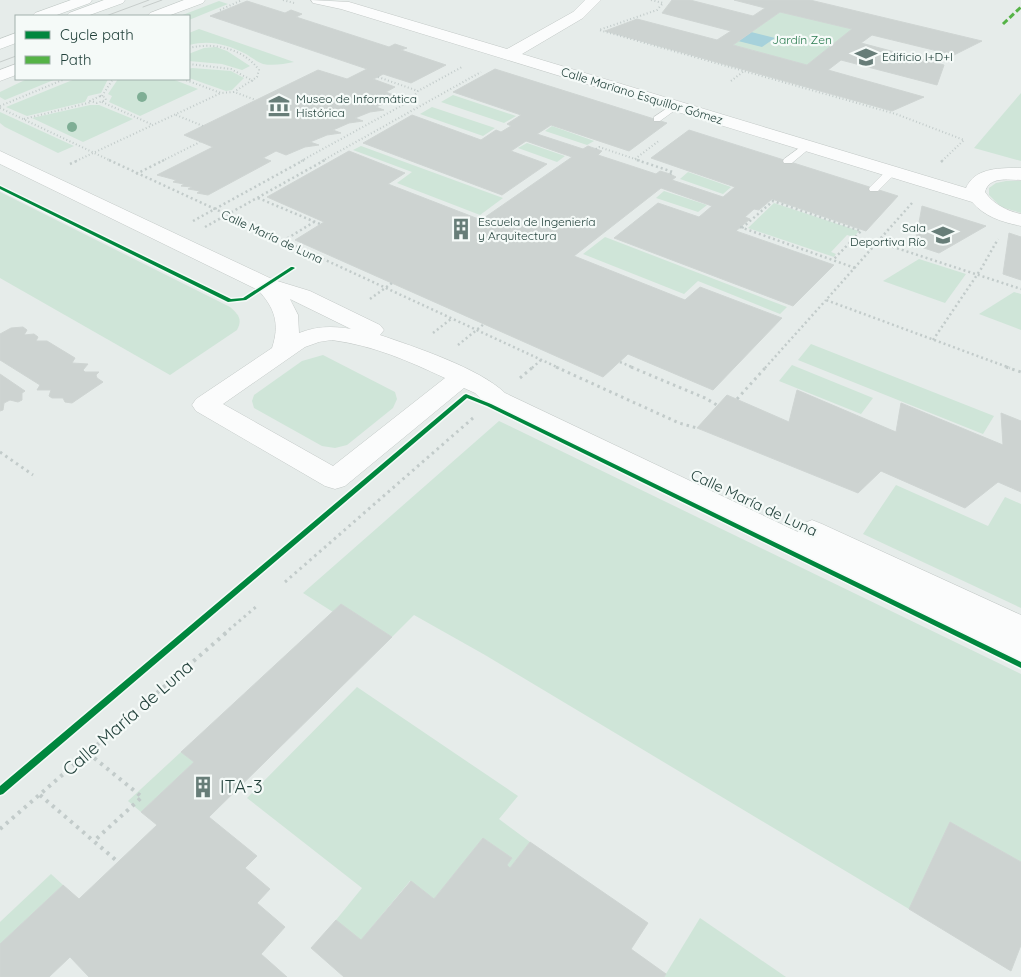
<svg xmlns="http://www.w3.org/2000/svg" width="1021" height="977" font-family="Quicksand,sans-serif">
	<rect width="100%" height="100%" fill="#e6ecea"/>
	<g fill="#cfe5d8">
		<polygon points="219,1 228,4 189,20 189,16 180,16"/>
		<polygon points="780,12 852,29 807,65 733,45"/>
		<path d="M199,29L294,62C284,64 273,66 263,64C257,62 251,57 246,54C226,44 210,40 189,45V33Z"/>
		<polygon points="216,47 227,51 250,66 242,70 222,64 189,61 189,54 191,53 204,48"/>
		<polygon points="192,68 231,71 244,78 232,90 226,91 189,78 189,69"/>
		<polygon points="27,79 56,79 5,100 0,97 0,92"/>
		<polygon points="75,79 108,79 101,93 88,96 85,102 27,116 6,107"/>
		<polygon points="118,79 172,79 198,89 140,116 109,102 112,96 108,94"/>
		<polygon points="1021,93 1021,161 974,148"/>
		<polygon points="453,95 516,116 504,123 441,102"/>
		<polygon points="90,105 99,105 133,119 83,142 32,118"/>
		<polygon points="432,107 495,128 483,136 420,114"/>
		<polygon points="0,112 74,146 58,153 5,127 0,123"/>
		<polygon points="552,126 594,141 587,145 545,131"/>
		<polygon points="527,143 565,156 557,162 518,148"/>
		<polygon points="361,146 503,198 480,215 397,183 412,172 353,150"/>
		<polygon points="688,172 731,187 723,194 680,179"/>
		<polygon points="1006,181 1021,181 1021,213 1001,207 989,195 989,188 996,183"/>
		<polygon points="664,191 707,205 698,212 656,198"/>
		<path d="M0,192L230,307C238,314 243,319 237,330L170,375L0,278Z"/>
		<polygon points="774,203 859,231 854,237 847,235 831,252 836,254 834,257 748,228"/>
		<polygon points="605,237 787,307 780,314 698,281 684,294 583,254"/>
		<polygon points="919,259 966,274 945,303 883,281"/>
		<polygon points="1014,292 1021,294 1021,330 979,314"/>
		<polygon points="811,344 994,416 983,434 798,360"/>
		<polygon points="323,355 395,392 397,399 393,408 347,445 335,448 322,446 254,408 252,401 254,395 302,361"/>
		<polygon points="792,365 873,398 861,414 779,381"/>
		<polygon points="499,421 1021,674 1021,862 950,822 909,909 485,655 414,615 392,637 341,604 333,612 303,593"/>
		<polygon points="896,485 988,526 1005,497 1021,504 1021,608 863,534"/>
		<polygon points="357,687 518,796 499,819 530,842 510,868 507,865 512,858 483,838 434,899 410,881 361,940 336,920 362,888 247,798"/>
		<polygon points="181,752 194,762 141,812 128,801"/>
		<polygon points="51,874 63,885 0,944 0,922"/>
		<polygon points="700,918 786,977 664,977"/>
	</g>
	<polygon fill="#a6d1db" points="751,32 775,38 762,47 738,41"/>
	<g fill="#cdd3d1" stroke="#cfd5d3" fill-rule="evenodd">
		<path d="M672,0H690L753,16L765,8L734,0H810L982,41L954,55L872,35L861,43L944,65L937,85L841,60L828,70L924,97L892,111L605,31L637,19L717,40L731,31L662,13ZM780,12L852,29L807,65L733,45Z"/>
		<polygon points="247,1 285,13 291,10 302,14 296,17 389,47 395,44 407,48 401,50 446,65 411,83 383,74 378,77 373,79 395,87 386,92 403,99 390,101 376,107 384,110 370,112 355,118 363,121 349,123 333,130 341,133 327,135 310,142 319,145 305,147 286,155 276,151 263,158 271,161 208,195 197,193 200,191 188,189 192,187 181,186 184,184 173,182 176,180 157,175 213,147 184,135 318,70 347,79 367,69 210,16"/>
		<polygon points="495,69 667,123 629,151 551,125 537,134 583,149 588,146 602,151 598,155 656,174 660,171 670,174 676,177 672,180 723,197 735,187 651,158 689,130 898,196 866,231 772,199 759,210 754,209 745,217 750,219 736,231 834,265 793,306 614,238 658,203 699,217 712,206 661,188 574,256 685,300 700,287 782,318 713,390 628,354 603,377 295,240 324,222 267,197 349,151 405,173 388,184 481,220 572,157 526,141 511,151 547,164 502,195 363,143 412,115 481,140 496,130 501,132 511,126 507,124 521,115 453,92"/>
		<polygon points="922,206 986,226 939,253 915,245"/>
		<polygon points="1009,233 1021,237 1021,280 1003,274"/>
		<polygon points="23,327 27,330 24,335 34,334 38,337 36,341 47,341 75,358 72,363 88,364 83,370 85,372 99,372 96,375 97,378 103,382 72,403 65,402 63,398 52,398 49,396 51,390 37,390 40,385 0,360 0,334 11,328"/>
		<polygon points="0,374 25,391 22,393 22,400 18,402 10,400 4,403 3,410 0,411"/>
		<polygon points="797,390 896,432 901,403 1003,445 1001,413 1021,421 1021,492 998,482 965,508 881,471 858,493 697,428 727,395 789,422"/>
		<polygon points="341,604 392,637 209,817 257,856 245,868 270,889 257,903 285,927 261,954 287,977 89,977 70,957 49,977 0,977 0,944 63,885 79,899 157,825 141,812 194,762 181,752"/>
		<polygon points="950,822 1021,862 1021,945 1011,971 909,909"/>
		<polygon points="483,838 512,858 507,865 510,868 530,842 648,923 631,949 666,974 664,977 344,977 311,948 336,920 361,940 411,881 434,899"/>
	</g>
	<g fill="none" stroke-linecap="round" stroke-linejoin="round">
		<g stroke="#c3c9c7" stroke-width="1">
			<g id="service">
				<polygon points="675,103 680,106 678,108 660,121 654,121 654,117"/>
				<polygon points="806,143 810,144 810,148 792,163 784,163 783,161 784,159"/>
				<polygon points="891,169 895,170 896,172 895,174 878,191 870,191 869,189 870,187 887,170"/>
			</g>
		</g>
		<g stroke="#c3c9c7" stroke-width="1">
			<g id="minor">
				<polygon points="184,0 205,0 203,3 168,16 147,16 150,13"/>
				<path d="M311,0L349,2L507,49L573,12L585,0H601L583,18L522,54L966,188C975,167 1001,168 1021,168V180C1008,180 989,176 985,192C993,204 1007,211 1021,214V226C1002,222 985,217 972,202L341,9L313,3Z"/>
				<polygon points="16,64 16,75 0,81 0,70"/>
				<path d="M0,151L274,280L310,291L380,325L384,330L380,335C415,347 479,368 505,393L798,532L802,524L812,520L822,524L1021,615V665L1010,661L487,405L475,393L464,388L345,486L335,489L325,486L196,411L192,405L196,399L272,348C280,324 275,308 258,290L0,164ZM290,299L294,301L351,329C333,326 317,326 299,333L298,315ZM332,340C375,346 406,360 445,378L333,466L223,404L305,347L319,342Z"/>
			</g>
		</g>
		<g stroke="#c2cac7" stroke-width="1">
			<g id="secondary">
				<polygon points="71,0 92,0 90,3 54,16 32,16 35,13"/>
				<polygon points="104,0 125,0 123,3 87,16 66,16 69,13"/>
				<polygon points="16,33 16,43 0,49 0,39"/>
			</g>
		</g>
		<g stroke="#c2cbca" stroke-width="2" stroke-dasharray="1 2.5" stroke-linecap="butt">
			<polyline points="283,0 294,3"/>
			<polyline points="651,0 663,3 657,10 599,30 896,114 964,140 942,161"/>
			<polyline points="220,10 242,0"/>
			<path d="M189,48C213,42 243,48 259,70L257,77L234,92"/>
			<polyline points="189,64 231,69 253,81"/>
			<polyline points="378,77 418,91"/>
			<polyline points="183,79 221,93 234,92 256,100"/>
			<polyline points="731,81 744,71"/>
			<polygon points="100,96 105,97 106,100 97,103 90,101"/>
			<polyline points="102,96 113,79"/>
			<polyline points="102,102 153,125"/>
			<polyline points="0,106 65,79"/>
			<polyline points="0,108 111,161"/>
			<polyline points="176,115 203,126"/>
			<polyline points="24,119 92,102"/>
			<polyline points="596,149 599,147 641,161"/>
			<polyline points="635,159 660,140"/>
			<polyline points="76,161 221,93"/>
			<polyline points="162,161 200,142"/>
			<polyline points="301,161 410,101 418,91 462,67"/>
			<polyline points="322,161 481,72"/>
		</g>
		<g stroke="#c2cbca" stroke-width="2.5" stroke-dasharray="2 3" stroke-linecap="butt">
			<polyline points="109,160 559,368"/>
			<polyline points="637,160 673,172 670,174"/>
			<polyline points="941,162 943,160"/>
			<polyline points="70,164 79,160"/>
			<polyline points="136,174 164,160"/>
			<polyline points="258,198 320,224"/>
			<polyline points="912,203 826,300 1010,368"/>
			<polyline points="193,221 304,160"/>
			<polyline points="205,227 325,160"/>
			<polyline points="740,227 855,268"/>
			<polyline points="742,228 773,201 861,231 833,260"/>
			<polyline points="283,241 314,222"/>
			<polyline points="878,242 1021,289"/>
			<polyline points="370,299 392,283"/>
			<polyline points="433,333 451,319"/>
			<polyline points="933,340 981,269 998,239"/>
			<polyline points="458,345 484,324"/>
			<polyline points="620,362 634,368"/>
			<polyline points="532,368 541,360"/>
			<polyline points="765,368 826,300"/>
		</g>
		<g stroke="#c2cbca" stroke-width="3" stroke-dasharray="2.5 4" stroke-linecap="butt">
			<polyline points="556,367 679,423 697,428"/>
			<polyline points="631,367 705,398 717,405"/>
			<polyline points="1006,367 1021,372"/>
			<polyline points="520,378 533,367"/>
			<polyline points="737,399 766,367"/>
			<polyline points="0,452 33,475"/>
			<polyline points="285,582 473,418"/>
			<polyline points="224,634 257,606"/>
		</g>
		<g stroke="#c2cbca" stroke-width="4" stroke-dasharray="3 5" stroke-linecap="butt">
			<polyline points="88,753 142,797 94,841"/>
			<polyline points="40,795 118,862"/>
			<polyline points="0,829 226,633"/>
		</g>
		<use href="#service" fill="#fbfcfc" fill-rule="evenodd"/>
		<use href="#minor" fill="#fbfcfc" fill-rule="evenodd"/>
		<use href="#secondary" fill="#fbfcfc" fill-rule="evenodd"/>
		<g stroke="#c7cdcb" stroke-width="1">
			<polyline points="143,7 162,0"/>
			<polyline points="106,16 149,0"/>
			<polyline points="0,62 16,56"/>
		</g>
		<polyline stroke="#55b346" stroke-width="3" stroke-dasharray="6 3" stroke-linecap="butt" points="1003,24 1021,7"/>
		<g stroke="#f5faf8" stroke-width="3">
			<g id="cycleway">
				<polygon points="0,186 231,299 243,298 291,267 293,267 295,268 246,300 228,302 0,189"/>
				<polygon points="466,394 491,404 1021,662 1021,668 487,406 467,398 3,794 0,795 0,786 464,395"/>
			</g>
		</g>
		<use href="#cycleway" fill="#00873e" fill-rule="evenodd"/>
	</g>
	<g fill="#7fae95">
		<circle cx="142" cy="97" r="5"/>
		<circle cx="72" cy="127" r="5"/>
	</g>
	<defs>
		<g id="university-bare" transform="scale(1.725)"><path d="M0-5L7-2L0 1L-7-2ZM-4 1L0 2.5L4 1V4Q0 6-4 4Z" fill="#677d78" stroke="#f5faf8" stroke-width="2.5" paint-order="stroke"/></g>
		<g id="museum-bare" transform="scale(1.725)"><path d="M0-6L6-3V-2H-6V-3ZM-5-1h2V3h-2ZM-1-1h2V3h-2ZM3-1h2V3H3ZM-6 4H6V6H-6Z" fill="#677d78" stroke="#f5faf8" stroke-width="2.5" paint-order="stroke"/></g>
		<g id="building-bare" transform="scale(1.725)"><path d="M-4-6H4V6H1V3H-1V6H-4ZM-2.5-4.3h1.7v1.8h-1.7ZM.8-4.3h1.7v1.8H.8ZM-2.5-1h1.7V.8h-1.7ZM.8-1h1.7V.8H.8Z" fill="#677d78" stroke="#f5faf8" stroke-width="2.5" paint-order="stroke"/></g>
	</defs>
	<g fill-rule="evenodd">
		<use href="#university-bare" x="866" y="57"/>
		<use href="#museum-bare" x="279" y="106"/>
		<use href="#building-bare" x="461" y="229"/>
		<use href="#university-bare" x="943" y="235"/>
		<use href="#building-bare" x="203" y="787"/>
	</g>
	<g text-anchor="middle" stroke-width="4.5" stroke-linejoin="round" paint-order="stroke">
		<g font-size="12" fill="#2a7b4f" stroke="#f5faf8">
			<text x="802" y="44">Jardín Zen</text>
		</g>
		<g font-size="12" fill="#22413b" stroke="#f5faf8" text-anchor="start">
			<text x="882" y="61">Edificio I+D+I</text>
			<text x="296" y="103">Museo de Informática<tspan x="296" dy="14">Histórica</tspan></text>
			<text x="478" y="226">Escuela de Ingeniería<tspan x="478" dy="14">y Arquitectura</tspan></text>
			<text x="926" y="232" text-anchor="end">Sala<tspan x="926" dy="14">Deportiva Río</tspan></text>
		</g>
		<g font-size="12" fill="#22413b" stroke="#f5faf8">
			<text transform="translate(642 96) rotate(17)" y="4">Calle Mariano Esquillor Gómez</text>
			<text transform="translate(272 237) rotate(25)" y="4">Calle María de Luna</text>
		</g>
		<g font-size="15" fill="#22413b" stroke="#f5faf8">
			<text transform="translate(754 503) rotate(25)" y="5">Calle María de Luna</text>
		</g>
		<g font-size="18" fill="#22413b" stroke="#f5faf8">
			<text transform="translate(128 718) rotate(-41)" y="6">Calle María de Luna</text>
		</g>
		<g font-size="18" fill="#22413b" stroke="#f5faf8" text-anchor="start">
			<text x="220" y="793">ITA-3</text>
		</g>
	</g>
	<rect x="15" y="15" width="175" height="65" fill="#f5faf8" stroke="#a1b0ac"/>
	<rect x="25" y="31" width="25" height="8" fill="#00873e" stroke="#a1b0ac"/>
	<text x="60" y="40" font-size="15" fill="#22413b">Cycle path</text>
	<rect x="25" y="56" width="25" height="8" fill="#55b346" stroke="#a1b0ac"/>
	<text x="60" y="65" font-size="15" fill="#22413b">Path</text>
</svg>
